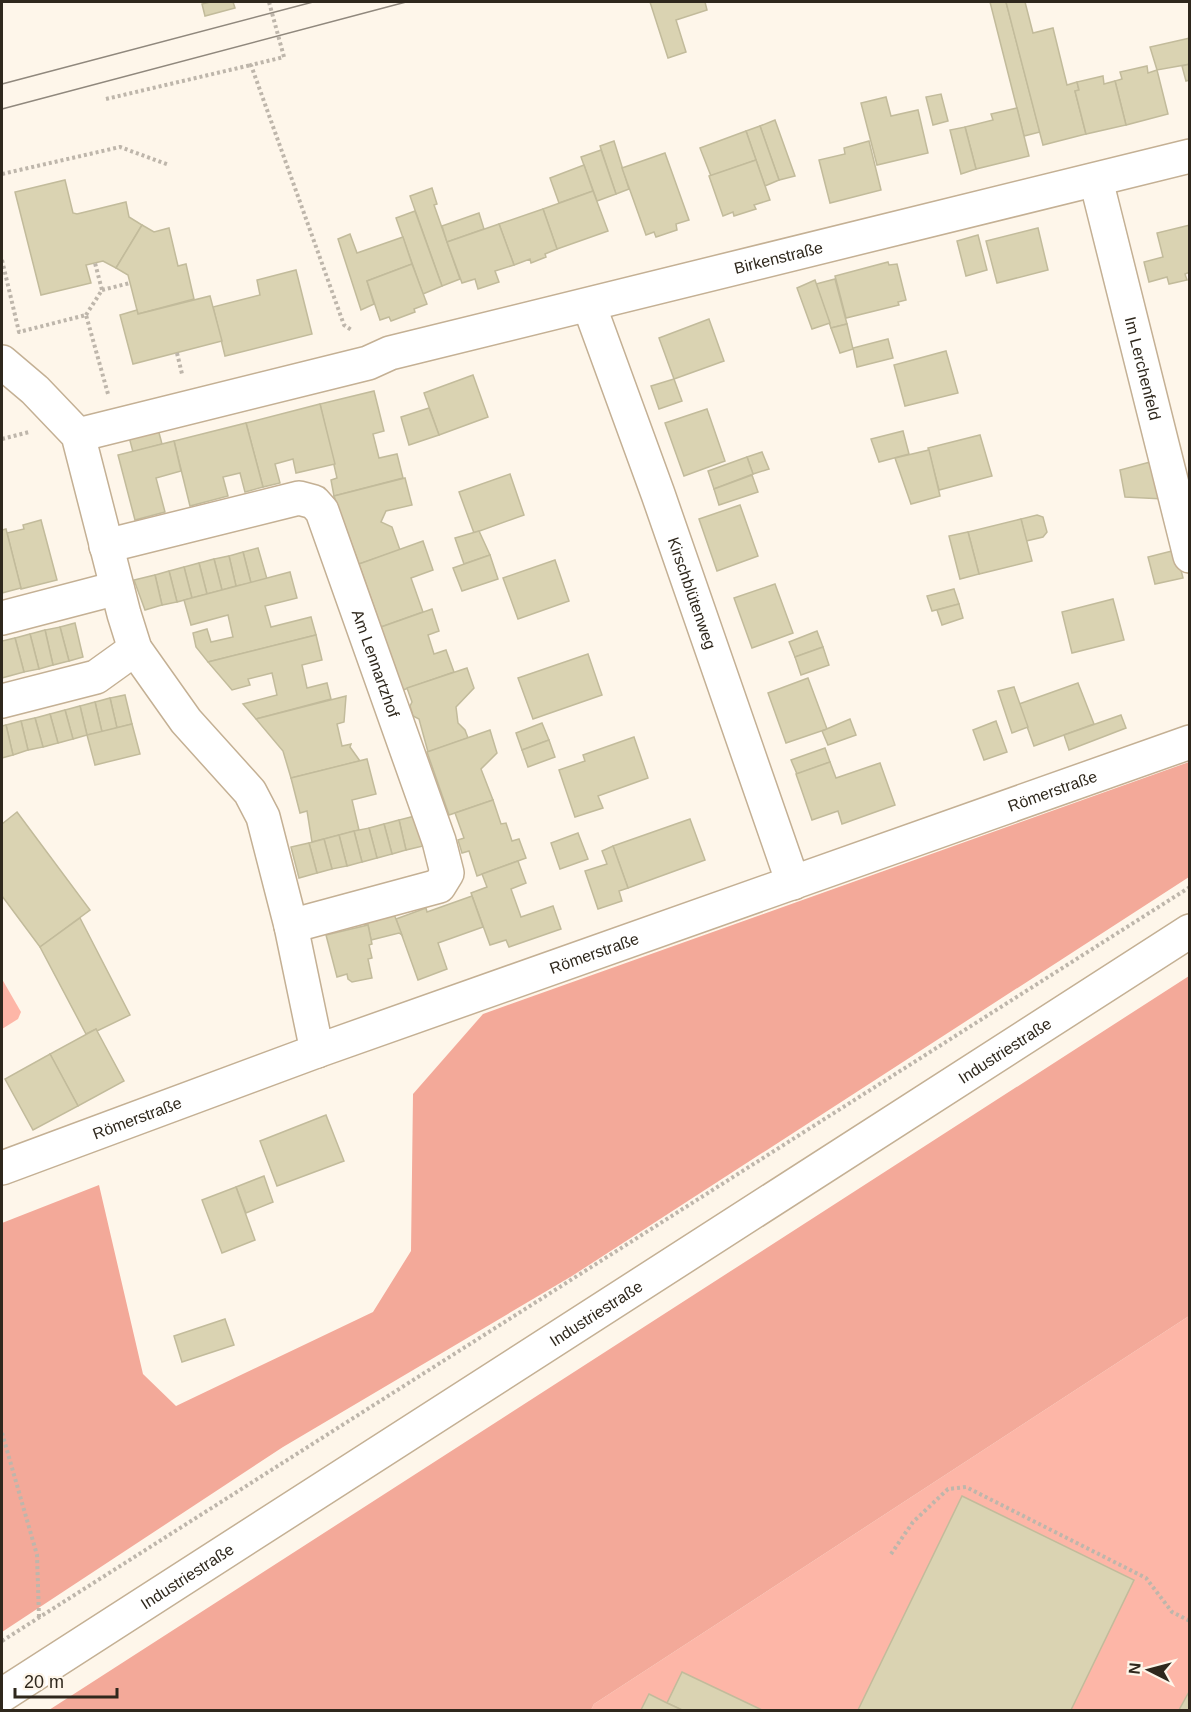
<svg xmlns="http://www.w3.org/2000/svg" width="1191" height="1712" font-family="Helvetica,sans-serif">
	<rect width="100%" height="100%" fill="#fef6ea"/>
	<g fill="#fdb6a7">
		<polygon points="2,979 21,1012 18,1019 2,1029"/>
		<polygon points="1189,1316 1189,1710 591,1710 594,1704"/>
	</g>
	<g fill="#f3a999">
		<polygon points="1189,762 1189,877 572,1276 283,1447 2,1632 2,1223 99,1185 143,1374 176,1406 373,1312 411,1251 413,1094 483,1014"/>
		<polygon points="1189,976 1189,1316 594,1704 591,1710 49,1710"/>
	</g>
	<g fill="#dad3b2" stroke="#c2bb9b" stroke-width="1.5">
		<polygon points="210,2 233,2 235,8 205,16 202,4"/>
		<polygon points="650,2 705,2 707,10 676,20 686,52 668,58"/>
		<polygon points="990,2 1006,2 1040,132 1024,136"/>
		<polygon points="1006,2 1025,2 1033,33 1053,28 1067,85 1077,82 1079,90 1075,91 1086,134 1043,145"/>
		<polygon points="1190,38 1190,64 1157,70 1150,47"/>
		<polygon points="1190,64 1190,80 1186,81 1182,66"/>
		<polygon points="1147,66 1148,73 1157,70 1168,114 1126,125 1115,81 1122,79 1120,72"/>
		<polygon points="1103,76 1104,84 1115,81 1126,125 1086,134 1075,91 1079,90 1077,82"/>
		<polygon points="941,94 948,121 933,125 926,97"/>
		<polygon points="886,97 891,116 918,110 928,153 877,165 861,103"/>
		<polygon points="1017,108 1029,156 976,169 965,127 993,120 991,114"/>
		<polygon points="775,120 795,176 779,180 760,126"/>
		<polygon points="760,126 779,180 765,186 746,131"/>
		<polygon points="965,127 976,169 961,174 950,130"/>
		<polygon points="746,131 756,160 711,176 700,148"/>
		<polygon points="614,141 629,189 616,194 600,146"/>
		<polygon points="869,141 881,190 830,203 819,160 845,154 844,148"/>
		<polygon points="601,150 616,194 597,201 581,157"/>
		<polygon points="665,153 689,220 676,224 677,230 656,237 654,232 646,235 622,168"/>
		<polygon points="756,160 770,200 754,205 756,209 734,216 733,212 723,216 709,176"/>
		<polygon points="584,165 593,191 559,203 550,178"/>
		<polygon points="65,180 73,213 77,214 126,202 129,217 142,225 116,268 103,261 86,265 91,283 41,295 15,192"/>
		<polygon points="432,188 437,204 434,205 460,279 442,286 410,196"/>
		<polygon points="593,191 608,231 557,249 543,209"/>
		<polygon points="543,209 557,249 545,254 546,257 531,263 530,259 514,265 499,224"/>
		<polygon points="415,211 442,286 423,294 396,218"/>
		<polygon points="479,213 484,229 447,242 442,226"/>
		<polygon points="499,224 514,265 495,271 499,282 478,289 475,279 462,283 447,242"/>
		<polygon points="142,225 154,232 169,228 178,266 186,264 194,299 138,314 128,275 116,268"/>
		<polygon points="1190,225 1190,272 1185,274 1187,280 1169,284 1167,277 1149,282 1144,262 1163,257 1157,233"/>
		<polygon points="1038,228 1048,270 997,283 986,241"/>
		<polygon points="350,234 357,253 403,237 412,264 367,281 374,304 361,310 338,239"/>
		<polygon points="978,235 987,270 966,276 957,241"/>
		<polygon points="888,262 889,265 897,264 906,300 898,302 899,305 846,318 835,276"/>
		<polygon points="412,264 427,304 414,309 415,312 391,321 389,317 380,320 367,281"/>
		<polygon points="296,270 312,334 225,356 213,307 260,295 257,280"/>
		<polygon points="835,279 847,324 831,328 816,284"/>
		<polygon points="815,280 830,323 812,329 797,288"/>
		<polygon points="210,296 222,341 133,364 120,315 137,310 138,314"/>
		<polygon points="709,319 724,361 674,379 659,338"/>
		<polygon points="847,324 853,349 840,353 831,328"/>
		<polygon points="888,339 893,358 857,367 853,348"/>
		<polygon points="946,351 958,393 905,406 894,365"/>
		<polygon points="473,375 488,417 439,435 424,393"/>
		<polygon points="674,379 682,401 659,409 651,386"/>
		<polygon points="374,391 384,431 373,434 379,458 397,454 403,478 334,496 331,480 337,478 320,404"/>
		<polygon points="320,404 335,464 296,473 293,459 275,464 280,483 263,487 246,423"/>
		<polygon points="429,408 439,435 409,445 401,417"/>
		<polygon points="707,409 725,461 684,476 665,423"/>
		<polygon points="246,423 263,487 245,492 240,473 223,477 228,496 190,506 174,441"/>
		<polygon points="158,429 162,444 133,452 129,437"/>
		<polygon points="903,431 909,454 879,462 871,439"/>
		<polygon points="980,435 992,476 939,490 928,448"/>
		<polygon points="174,441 181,471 156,478 165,512 135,520 118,455"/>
		<polygon points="929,450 940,496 911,504 895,458"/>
		<polygon points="762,452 769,469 753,474 747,457"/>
		<polygon points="747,457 753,474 714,489 708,471"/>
		<polygon points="1154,461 1163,499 1125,497 1120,470"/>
		<polygon points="510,474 524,515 474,533 459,492"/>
		<polygon points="752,475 758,492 719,505 714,489"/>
		<polygon points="405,478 412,505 386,511 381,522 392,527 400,550 359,564 334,496"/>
		<polygon points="740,505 758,556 717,571 699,519"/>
		<polygon points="1037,515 1043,517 1047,532 1043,537 1026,541 1021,519"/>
		<polygon points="1021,519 1032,561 979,574 968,532"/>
		<polygon points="41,520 57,580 21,589 7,533 24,529 23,525"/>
		<polygon points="6,529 21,588 2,593 2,530"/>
		<polygon points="479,531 490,555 464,564 455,538"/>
		<polygon points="968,532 979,574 960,579 949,536"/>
		<polygon points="423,541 433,570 411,578 423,612 381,627 359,564"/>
		<polygon points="258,548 267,579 251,583 243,552"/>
		<polygon points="1176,550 1183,578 1155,584 1148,557"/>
		<polygon points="243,552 251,583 236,586 229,556"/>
		<polygon points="490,555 498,579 462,591 453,568"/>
		<polygon points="229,556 236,586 222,590 214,559"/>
		<polygon points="214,559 222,590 207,594 199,563"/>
		<polygon points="555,560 569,601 518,619 503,578"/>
		<polygon points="199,563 207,594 192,598 184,567"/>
		<polygon points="184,567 192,598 177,602 169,571"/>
		<polygon points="169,571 177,602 162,605 155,575"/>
		<polygon points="290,572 297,598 265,606 271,627 311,617 316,635 208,662 196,647 193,633 207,629 211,642 233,637 228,615 191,625 184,600"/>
		<polygon points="155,575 162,605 145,610 134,580"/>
		<polygon points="775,584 793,633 752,648 734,598"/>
		<polygon points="954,589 959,604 932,611 927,596"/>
		<polygon points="1113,599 1124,640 1072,653 1062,612"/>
		<polygon points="959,604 963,618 942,625 937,610"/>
		<polygon points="432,609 439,631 428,635 434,654 446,650 454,672 403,690 381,627"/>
		<polygon points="75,623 83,657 69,661 60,627"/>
		<polygon points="60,627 69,661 53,665 45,630"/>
		<polygon points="45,630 53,665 39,669 30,634"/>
		<polygon points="817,631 823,647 795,657 789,642"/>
		<polygon points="30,634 39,669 24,672 15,638"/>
		<polygon points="316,635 322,660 302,665 307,688 327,683 331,699 256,719 243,704 277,695 272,673 248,679 250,685 232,690 208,662"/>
		<polygon points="15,638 24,672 2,678 2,641"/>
		<polygon points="823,647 829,665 801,675 795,657"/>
		<polygon points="588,654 602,695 533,719 518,678"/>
		<polygon points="467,668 474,688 456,707 458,723 465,730 468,738 428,752 419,719 413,716 410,706 412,702 407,688"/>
		<polygon points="808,678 827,729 786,743 768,693"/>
		<polygon points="1078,683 1094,724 1034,746 1019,704"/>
		<polygon points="1014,687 1028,727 1012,733 998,691"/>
		<polygon points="125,695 132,724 117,728 110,698"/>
		<polygon points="346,696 344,722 337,724 342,746 351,744 350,747 360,761 291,778 283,751 256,719"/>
		<polygon points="110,698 117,728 102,732 95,702"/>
		<polygon points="95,702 102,732 87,735 80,706"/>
		<polygon points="80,706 87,735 73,739 65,710"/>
		<polygon points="65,710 73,739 58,743 50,714"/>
		<polygon points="50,714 58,743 43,747 35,718"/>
		<polygon points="1121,715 1126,728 1069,750 1064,735"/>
		<polygon points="35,718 43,747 28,750 21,721"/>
		<polygon points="850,719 856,735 828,745 822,731"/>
		<polygon points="21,721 28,750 13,755 6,725"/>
		<polygon points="996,721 1007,752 984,760 973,730"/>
		<polygon points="542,723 549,740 522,750 516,733"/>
		<polygon points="132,724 140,754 95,765 87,735"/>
		<polygon points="6,725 13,755 2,758 2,726"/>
		<polygon points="490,730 497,753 481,769 493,800 449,815 427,752"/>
		<polygon points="634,737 648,778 598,796 603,808 575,817 559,770 585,761 583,755"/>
		<polygon points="549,740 555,757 528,767 522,750"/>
		<polygon points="825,748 830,762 797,774 791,760"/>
		<polygon points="367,759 376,794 352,800 359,830 312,842 307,811 300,813 291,778"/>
		<polygon points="830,762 836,778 880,763 895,805 842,824 838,811 812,820 796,774"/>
		<polygon points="493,800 501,824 506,823 512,841 519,839 526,858 477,876 469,851 462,853 458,840 464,838 455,813"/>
		<polygon points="17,812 90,910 40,947 2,896 2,824"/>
		<polygon points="415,816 423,846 406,850 399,820"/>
		<polygon points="690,819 705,860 628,888 613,846"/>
		<polygon points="399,820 406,850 392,854 384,824"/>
		<polygon points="384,824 392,854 377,858 369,828"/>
		<polygon points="369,828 377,858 362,862 354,831"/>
		<polygon points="354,831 362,862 347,866 339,835"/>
		<polygon points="578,833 588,859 560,869 551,843"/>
		<polygon points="339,835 347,866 332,869 324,839"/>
		<polygon points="324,839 332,869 317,873 309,843"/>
		<polygon points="309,843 317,873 299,878 291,847"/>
		<polygon points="613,846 628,888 619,891 622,901 598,909 585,871 607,864 602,851"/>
		<polygon points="518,861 526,883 511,889 521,917 553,906 561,929 509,947 506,940 490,945 471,893 487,887 482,874"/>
		<polygon points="472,896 483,927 438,943 447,969 418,980 396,919 426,908 427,912"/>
		<polygon points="394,914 402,935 399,933 371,940 368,925 365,925 365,921"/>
		<polygon points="80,918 130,1015 97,1031 96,1029 86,1034 40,947"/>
		<polygon points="368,925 372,944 369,945 372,958 368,959 372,978 352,982 348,979 347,974 337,977 326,935"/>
		<polygon points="96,1029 124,1081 78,1106 50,1054"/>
		<polygon points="50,1054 78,1106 33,1130 5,1079"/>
		<polygon points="326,1115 344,1161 277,1186 260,1141"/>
		<polygon points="264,1176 273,1202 246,1213 236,1187"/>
		<polygon points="236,1187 255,1240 222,1253 202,1200"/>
		<polygon points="225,1319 234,1345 182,1362 174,1336"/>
		<polygon points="962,1496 1134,1580 1071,1710 858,1710"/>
		<polygon points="682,1672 762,1710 682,1710 667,1703"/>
		<polygon points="1190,1690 1190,1710 1179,1710"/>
		<polygon points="649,1694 667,1703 682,1710 641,1710"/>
	</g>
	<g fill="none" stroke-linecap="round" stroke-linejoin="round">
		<g stroke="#c4b094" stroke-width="36">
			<g id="minor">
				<path id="s1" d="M1096,180L1190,556"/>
				<path id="s2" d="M589,305L658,494L793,883"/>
				<polyline points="2,362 35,390 78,435 124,614 135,649 186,721 250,792 263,817 291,926 317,1051"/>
				<path id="s3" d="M78,435L368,363L390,353L1190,156"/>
				<path id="s4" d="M106,546L299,498L314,502L322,511L439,841L447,873L439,886L291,926"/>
				<polyline points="2,618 117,588"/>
				<polyline points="2,701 96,677 135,649"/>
				<path id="s5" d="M2,1168L317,1051L1190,742"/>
			</g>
		</g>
		<g stroke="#c4b094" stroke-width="36">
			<g id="major">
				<path id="s6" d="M2,1695L1190,931"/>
			</g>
		</g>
		<g stroke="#beb6ab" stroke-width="4" stroke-dasharray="3 3" stroke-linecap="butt">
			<polyline points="269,2 284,57 251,65 344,325 353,331"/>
			<polyline points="106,99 251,65"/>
			<polyline points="2,174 120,147 169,165"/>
			<polyline points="2,260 19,332 86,315 108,394"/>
			<polyline points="102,290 130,283"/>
			<polyline points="86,315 102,290 95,263"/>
			<polyline points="177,353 182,374"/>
			<polyline points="2,439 29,432"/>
			<polyline points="2,1433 37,1555 39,1617"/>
			<polyline points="891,1554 913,1522 948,1489 966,1487 1146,1578 1172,1612 1190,1621"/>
			<polyline points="2,1641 1190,887"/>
		</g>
		<use href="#minor" stroke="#fff" stroke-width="33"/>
		<use href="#major" stroke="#fff" stroke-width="33"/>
		<g stroke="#90887d" stroke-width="1.5">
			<polyline points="2,84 313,2"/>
			<polyline points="2,109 406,2"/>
		</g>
	</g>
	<g text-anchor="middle" stroke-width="6" stroke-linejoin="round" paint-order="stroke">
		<g font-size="16" fill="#2f281d" stroke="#fef6ea">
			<text dy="6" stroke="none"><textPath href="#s3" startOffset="723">Birkenstraße</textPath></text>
			<text dy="6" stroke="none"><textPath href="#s1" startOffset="194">Im Lerchenfeld</textPath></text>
			<text dy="6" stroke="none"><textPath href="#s2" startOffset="306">Kirschblütenweg</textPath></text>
			<text dy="6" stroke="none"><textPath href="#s4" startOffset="388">Am Lennartzhof</textPath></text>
			<text dy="6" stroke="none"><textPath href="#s5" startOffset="1116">Römerstraße</textPath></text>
			<text dy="6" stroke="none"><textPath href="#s5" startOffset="630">Römerstraße</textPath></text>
			<text dy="6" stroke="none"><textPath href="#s6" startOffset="1192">Industriestraße</textPath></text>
			<text dy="6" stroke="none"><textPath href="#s5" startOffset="144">Römerstraße</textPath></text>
			<text dy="6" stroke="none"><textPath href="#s6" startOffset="706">Industriestraße</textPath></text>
			<text dy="6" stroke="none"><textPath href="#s6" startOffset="220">Industriestraße</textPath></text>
		</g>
	</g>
	<rect width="1191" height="1712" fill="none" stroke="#2f281d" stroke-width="6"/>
	<g transform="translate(1149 1670) rotate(276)" stroke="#fef6ea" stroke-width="4.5" paint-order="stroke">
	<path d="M0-4.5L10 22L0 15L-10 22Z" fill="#2f281d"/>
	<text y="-9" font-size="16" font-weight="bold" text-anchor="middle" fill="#2f281d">N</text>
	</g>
	<path d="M15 1688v9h102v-9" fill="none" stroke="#2f281d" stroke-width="3"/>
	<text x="24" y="1688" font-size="18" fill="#2f281d" stroke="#fef6ea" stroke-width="4.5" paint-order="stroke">20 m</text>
</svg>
